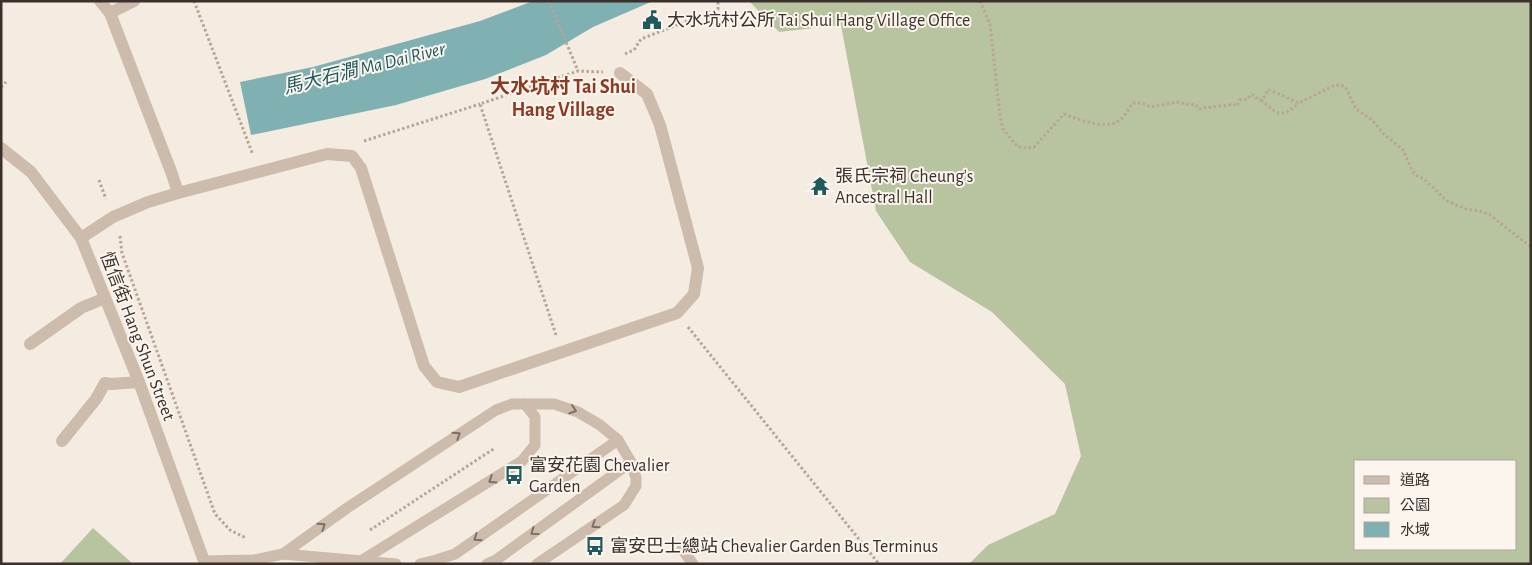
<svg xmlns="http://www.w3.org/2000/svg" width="1532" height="565" font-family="'Alegreya Sans','Noto Sans TC',sans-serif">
	<rect width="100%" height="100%" fill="#f4ebe1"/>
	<g fill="#b8c4a0" fill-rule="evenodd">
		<path d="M749,1H1531V564H969L988,545L1055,514L1081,456L1065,384L992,312L910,262L876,211L841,25L779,32ZM1356,461H1516V549H1356Z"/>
		<polygon points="93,528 133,564 60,564"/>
	</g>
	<polygon fill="#7fb0b2" points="533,1 653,1 593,27 546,55 485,79 396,105 251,135 240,82 313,67 480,21"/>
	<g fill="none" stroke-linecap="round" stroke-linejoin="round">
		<g stroke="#b9a596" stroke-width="3" stroke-dasharray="2.5 2.5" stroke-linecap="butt">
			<polyline points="194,1 253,155"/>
			<polyline points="549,1 578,71"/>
			<path d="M980,1L990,24L1000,116L1003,129L1018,147L1027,148L1034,147L1064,114C1078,119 1108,132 1121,119C1126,115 1129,108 1133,103H1142L1151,107L1177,102L1190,105L1195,104L1199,109C1211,106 1222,107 1233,104L1237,106L1240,100L1248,99L1250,95H1254L1258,100H1261L1266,95L1267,90C1275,91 1291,100 1299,103L1335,85H1341L1346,88L1356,109L1372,120L1385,135L1403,150L1412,170L1417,176L1424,179L1447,201L1466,209L1480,211L1490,215L1531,247"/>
			<polyline points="625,54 634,50 641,39 718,9 718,1"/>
			<polyline points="1,87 6,82"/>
			<path d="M1261,100C1278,115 1281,119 1299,103"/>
			<polyline points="364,141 480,104"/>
			<polyline points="99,180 106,199"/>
			<polyline points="120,236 122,253 215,514 230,530 246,538"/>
			<polyline points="688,327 879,564"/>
			<polyline points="556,335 480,104 578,71 603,72"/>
			<polyline points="370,530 495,448"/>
		</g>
		<g stroke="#cdbbac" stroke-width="11">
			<polyline points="682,549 693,564"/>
			<polyline points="283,554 347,508 496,410 512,404 554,404 578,412 600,425 618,440 631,462 636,478 636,486 624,505 537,564"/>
			<polyline points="361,561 522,461 535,445 535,417 525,404"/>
			<polyline points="204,564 204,561 254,560 283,554 396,564"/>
			<polyline points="420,564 436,560 455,554 618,440"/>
			<polyline points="487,564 496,560 631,462"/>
		</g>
		<g stroke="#cdbbac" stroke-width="12">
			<polyline points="110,13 134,1"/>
			<polyline points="178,193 327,154 352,156 361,168 424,366 437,382 459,387 677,313 694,294 698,268 660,125 647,94 620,73"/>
			<polyline points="30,344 81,308 105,298"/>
			<polyline points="62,441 96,399 105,383 111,384 139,382"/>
		</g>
		<g stroke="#cdbbac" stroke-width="12">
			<polyline points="1,148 31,172 81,238 139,382 204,561"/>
			<polyline points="81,238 113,217 148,202 178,193 172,174 110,13 100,1"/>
		</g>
	</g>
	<defs><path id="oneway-chevron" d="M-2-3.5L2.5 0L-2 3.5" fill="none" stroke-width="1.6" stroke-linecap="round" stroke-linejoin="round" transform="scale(1.25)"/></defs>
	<g stroke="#7d6f65">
		<use href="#oneway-chevron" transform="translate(573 410) rotate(19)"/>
		<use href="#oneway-chevron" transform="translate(457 435) rotate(-34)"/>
		<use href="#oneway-chevron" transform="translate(492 480) rotate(148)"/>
		<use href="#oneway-chevron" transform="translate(595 525) rotate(147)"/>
		<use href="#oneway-chevron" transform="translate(322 526) rotate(-35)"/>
		<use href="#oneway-chevron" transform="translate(534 532) rotate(144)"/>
		<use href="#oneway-chevron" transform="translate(477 538) rotate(145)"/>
	</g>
	<defs>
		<g id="civic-bare" transform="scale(1.5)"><path d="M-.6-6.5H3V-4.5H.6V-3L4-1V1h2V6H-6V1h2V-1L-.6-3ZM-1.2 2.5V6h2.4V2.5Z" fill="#1f5a5e" stroke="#fbf5ee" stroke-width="2.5" paint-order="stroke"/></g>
		<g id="temple-bare" transform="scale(1.5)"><path d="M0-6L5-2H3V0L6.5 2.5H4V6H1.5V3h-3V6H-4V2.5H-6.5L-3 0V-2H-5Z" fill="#1f5a5e" stroke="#fbf5ee" stroke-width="2.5" paint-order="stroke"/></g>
		<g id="bus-bare" transform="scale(1.5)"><path d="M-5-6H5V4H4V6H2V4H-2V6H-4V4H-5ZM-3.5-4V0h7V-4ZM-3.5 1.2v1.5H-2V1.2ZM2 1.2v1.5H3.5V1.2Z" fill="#1f5a5e" stroke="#fbf5ee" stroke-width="2.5" paint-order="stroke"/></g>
	</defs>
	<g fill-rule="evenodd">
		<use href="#civic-bare" x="652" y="20"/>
		<use href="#temple-bare" x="820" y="186"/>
		<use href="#bus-bare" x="514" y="475"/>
		<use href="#bus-bare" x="595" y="546"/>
	</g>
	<g text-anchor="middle" stroke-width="4" stroke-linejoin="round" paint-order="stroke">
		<g font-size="18" fill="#3b302b" stroke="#fbf5ee" text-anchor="start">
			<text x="667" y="26">大水坑村公所 Tai Shui Hang Village Office</text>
			<text x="835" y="182">張氏宗祠 Cheung's<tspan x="835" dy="21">Ancestral Hall</tspan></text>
			<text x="529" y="471">富安花園 Chevalier<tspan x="529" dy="21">Garden</tspan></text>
			<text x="610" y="552">富安巴士總站 Chevalier Garden Bus Terminus</text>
		</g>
		<g font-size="18" fill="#3b302b" stroke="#fbf5ee">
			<text transform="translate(138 336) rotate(69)" y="6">恆信街 Hang Shun Street</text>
		</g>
		<g font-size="19" font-style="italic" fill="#1f5a5e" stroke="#fbf5ee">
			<text transform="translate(364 67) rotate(-14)" y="7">馬大石澗 Ma Dai River</text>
		</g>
		<g font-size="20" font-weight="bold" fill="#8c3b22" stroke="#fbf5ee">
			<text x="563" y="93">大水坑村 Tai Shui<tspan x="563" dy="23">Hang Village</tspan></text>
		</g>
	</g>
	<rect width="1532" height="565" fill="none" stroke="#3b302b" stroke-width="5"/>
	<rect x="1354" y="460" width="162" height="90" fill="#fbf5ee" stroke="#aea6a0"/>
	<rect x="1364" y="476" width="25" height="8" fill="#cdbbac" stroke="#aea6a0"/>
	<text x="1400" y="485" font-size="15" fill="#3b302b">道路</text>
	<rect x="1364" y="498" width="25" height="15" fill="#b8c4a0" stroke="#aea6a0"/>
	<text x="1400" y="510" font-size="15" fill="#3b302b">公園</text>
	<rect x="1364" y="522" width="25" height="15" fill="#7fb0b2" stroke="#aea6a0"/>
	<text x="1400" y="535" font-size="15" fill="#3b302b">水域</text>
</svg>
